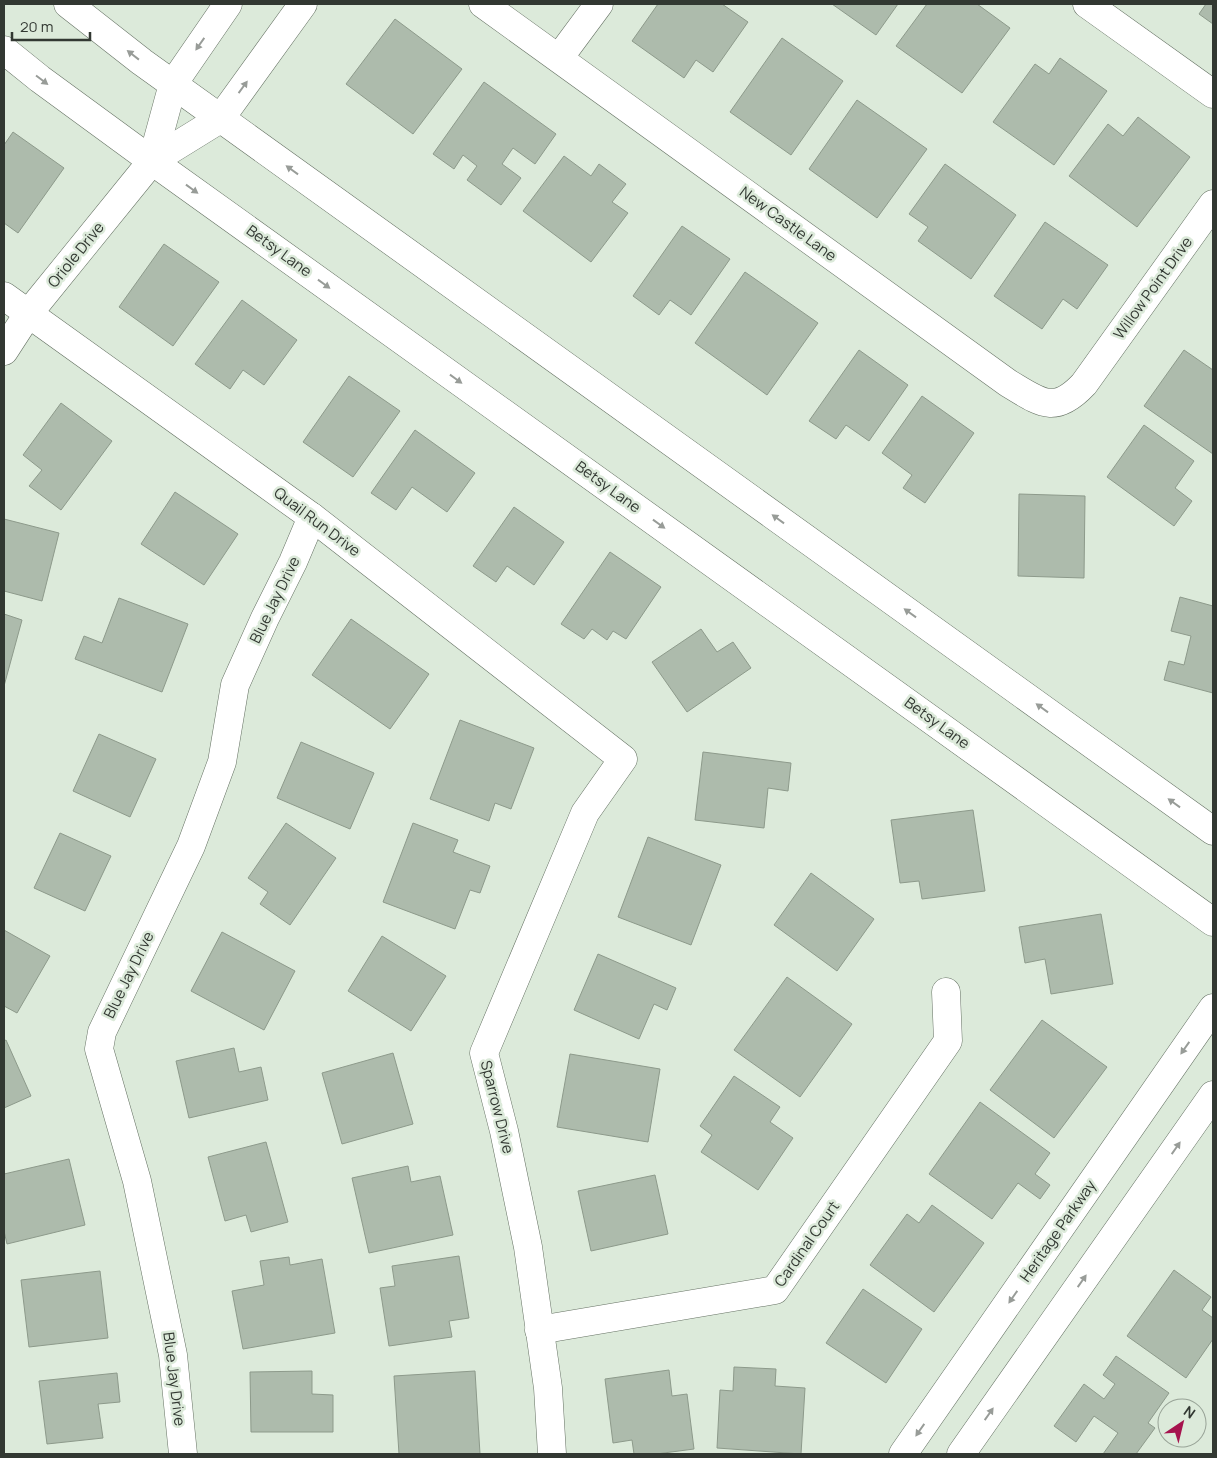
<svg xmlns="http://www.w3.org/2000/svg" width="1217" height="1458" font-family="Manrope,sans-serif">
	<rect width="100%" height="100%" fill="#dceada"/>
	<g fill="#adbbac" stroke="#8d9a8b">
		<polygon points="658,4 722,4 748,22 713,72 696,60 684,78 632,41"/>
		<polygon points="832,4 898,4 876,35"/>
		<polygon points="927,4 977,4 1010,28 962,93 896,46"/>
		<polygon points="1206,4 1213,4 1213,24 1199,14"/>
		<polygon points="395,19 462,69 413,134 346,84"/>
		<polygon points="782,38 843,81 791,155 730,112"/>
		<polygon points="1060,58 1107,91 1054,165 993,122 1035,64 1049,74"/>
		<polygon points="484,82 556,134 535,164 513,148 502,164 521,178 501,205 467,180 477,166 463,155 454,169 433,154"/>
		<polygon points="857,100 927,149 877,218 809,169"/>
		<polygon points="1138,117 1190,157 1137,227 1069,176 1108,124 1123,136"/>
		<polygon points="13,132 64,168 18,233 4,223 4,145"/>
		<polygon points="564,156 591,176 599,164 626,184 612,202 628,213 591,262 523,211"/>
		<polygon points="945,164 1016,215 971,279 918,241 928,227 909,214"/>
		<polygon points="1045,222 1108,265 1077,309 1063,299 1042,329 994,296"/>
		<polygon points="682,226 730,259 691,315 670,300 659,315 633,296"/>
		<polygon points="164,244 219,282 173,346 119,307"/>
		<polygon points="745,272 818,323 767,395 695,343"/>
		<polygon points="242,300 297,340 264,385 243,370 230,389 195,364"/>
		<polygon points="859,350 908,385 869,441 846,425 836,439 809,421"/>
		<polygon points="1184,350 1213,370 1213,454 1144,406"/>
		<polygon points="349,376 400,411 353,477 303,442"/>
		<polygon points="922,396 974,433 925,503 903,488 912,475 882,453"/>
		<polygon points="61,403 112,441 61,510 29,486 42,470 23,455"/>
		<polygon points="1144,425 1194,461 1175,488 1192,501 1174,526 1107,477"/>
		<polygon points="415,430 475,473 447,512 412,487 396,510 371,493"/>
		<polygon points="175,492 238,534 204,585 141,544"/>
		<polygon points="1019,494 1085,496 1084,578 1018,576"/>
		<polygon points="514,507 564,542 534,585 507,566 496,582 473,566"/>
		<polygon points="4,519 59,533 42,601 4,591"/>
		<polygon points="610,552 661,587 626,639 613,631 607,640 592,629 584,639 561,624"/>
		<polygon points="1180,597 1213,606 1213,693 1164,680 1169,661 1184,665 1191,636 1171,631"/>
		<polygon points="119,598 188,624 162,692 75,659 84,636 102,643"/>
		<polygon points="4,614 22,620 4,686"/>
		<polygon points="351,619 429,674 390,729 312,675"/>
		<polygon points="701,629 717,652 733,642 751,668 687,712 652,662"/>
		<polygon points="460,720 534,748 511,809 495,803 489,821 430,799"/>
		<polygon points="99,734 156,759 130,817 73,791"/>
		<polygon points="301,742 374,773 350,829 277,798"/>
		<polygon points="703,752 791,763 788,791 768,788 764,828 695,820"/>
		<polygon points="973,810 985,891 922,899 919,881 900,883 891,820"/>
		<polygon points="286,823 336,858 290,925 260,904 268,892 248,878"/>
		<polygon points="413,823 458,840 453,852 490,866 480,893 470,890 455,929 383,902"/>
		<polygon points="60,833 111,856 85,911 34,888"/>
		<polygon points="648,837 721,865 691,945 618,917"/>
		<polygon points="811,873 874,919 837,971 774,925"/>
		<polygon points="1101,914 1113,984 1051,994 1045,959 1025,963 1019,927"/>
		<polygon points="4,930 50,956 17,1013 4,1006"/>
		<polygon points="222,932 295,971 264,1030 191,991"/>
		<polygon points="382,936 446,976 411,1031 348,991"/>
		<polygon points="598,954 676,988 667,1010 654,1004 639,1039 574,1010"/>
		<polygon points="787,977 852,1024 800,1097 734,1050"/>
		<polygon points="1042,1020 1107,1067 1054,1138 990,1090"/>
		<polygon points="6,1040 31,1096 4,1108 4,1041"/>
		<polygon points="234,1048 239,1072 261,1067 268,1100 189,1118 176,1061"/>
		<polygon points="393,1053 413,1124 342,1144 322,1073"/>
		<polygon points="570,1054 660,1069 648,1142 557,1127"/>
		<polygon points="734,1076 780,1107 770,1122 793,1138 758,1190 701,1152 712,1135 700,1126"/>
		<polygon points="980,1102 1050,1153 1035,1174 1050,1185 1040,1199 1018,1183 992,1219 929,1174"/>
		<polygon points="266,1142 288,1222 251,1232 246,1215 225,1221 208,1157"/>
		<polygon points="69,1159 85,1225 7,1244 4,1231 4,1174"/>
		<polygon points="408,1166 411,1182 440,1176 453,1235 369,1253 352,1178"/>
		<polygon points="655,1175 668,1234 591,1251 578,1191"/>
		<polygon points="932,1205 984,1243 934,1312 870,1265 907,1214 919,1223"/>
		<polygon points="459,1256 469,1318 449,1321 452,1337 389,1346 380,1288 395,1286 392,1266"/>
		<polygon points="289,1257 290,1265 322,1259 335,1333 243,1349 232,1291 264,1285 260,1261"/>
		<polygon points="1174,1270 1211,1297 1202,1310 1213,1318 1213,1339 1186,1378 1127,1336"/>
		<polygon points="100,1271 108,1338 29,1347 21,1280"/>
		<polygon points="863,1289 922,1329 886,1383 826,1343"/>
		<polygon points="1116,1356 1169,1393 1148,1423 1155,1428 1136,1454 1103,1454 1118,1433 1094,1416 1076,1442 1054,1426 1084,1384 1104,1399 1115,1384 1103,1375"/>
		<polygon points="734,1367 776,1369 775,1386 805,1388 801,1454 717,1448 720,1390 733,1391"/>
		<polygon points="669,1370 672,1396 687,1394 694,1449 656,1454 634,1454 632,1440 613,1443 605,1379"/>
		<polygon points="312,1371 312,1394 333,1395 333,1432 251,1432 250,1372"/>
		<polygon points="475,1371 480,1454 399,1454 394,1376"/>
		<polygon points="117,1373 120,1402 98,1404 103,1438 47,1444 39,1381"/>
	</g>
	<g fill="none" stroke-linecap="round" stroke-linejoin="round">
		<g stroke="#667264" stroke-width="29">
			<g id="street">
				<path d="M483,4L1008,383C1040,402 1054,416 1084,384L1213,204"/>
				<polyline points="1087,4 1213,94"/>
				<polyline points="559,58 599,4"/>
				<polyline points="152,161 173,84 228,4"/>
				<polyline points="4,296 312,517 623,759 585,813 484,1053 504,1131 528,1247 548,1388 552,1454"/>
				<polyline points="4,351 28,314 152,161 220,119 303,4"/>
				<polyline points="539,1330 775,1290 948,1041 946,992"/>
				<polyline points="183,1454 173,1355 137,1181 99,1049 102,1032 191,846 222,762 235,685 265,618 293,562 312,517"/>
			</g>
		</g>
		<g stroke="#667264" stroke-width="29">
			<g id="secondary">
				<polyline points="68,4 142,62 1213,831"/>
				<polyline points="4,50 40,79 152,161 1213,922"/>
				<polyline points="903,1454 1213,1008"/>
				<polyline points="961,1454 1213,1095"/>
			</g>
		</g>
		<use href="#street" stroke="#fff" stroke-width="28"/>
		<use href="#secondary" stroke="#fff" stroke-width="28"/>
	</g>
	<defs><path id="oneway-solid" d="M-6-.8H1V-3.2L6.5 0L1 3.2V.8H-6Z" transform="scale(1.25)"/></defs>
	<g fill="#989c98">
		<use href="#oneway-solid" transform="translate(200 44) rotate(125)"/>
		<use href="#oneway-solid" transform="translate(133 55) rotate(-142)"/>
		<use href="#oneway-solid" transform="translate(42 80) rotate(37)"/>
		<use href="#oneway-solid" transform="translate(243 87) rotate(-54)"/>
		<use href="#oneway-solid" transform="translate(292 170) rotate(-144)"/>
		<use href="#oneway-solid" transform="translate(192 189) rotate(36)"/>
		<use href="#oneway-solid" transform="translate(324 284) rotate(36)"/>
		<use href="#oneway-solid" transform="translate(456 379) rotate(36)"/>
		<use href="#oneway-solid" transform="translate(778 519) rotate(-144)"/>
		<use href="#oneway-solid" transform="translate(659 524) rotate(36)"/>
		<use href="#oneway-solid" transform="translate(910 613) rotate(-144)"/>
		<use href="#oneway-solid" transform="translate(1042 708) rotate(-144)"/>
		<use href="#oneway-solid" transform="translate(1174 803) rotate(-144)"/>
		<use href="#oneway-solid" transform="translate(1185 1048) rotate(125)"/>
		<use href="#oneway-solid" transform="translate(1176 1148) rotate(-55)"/>
		<use href="#oneway-solid" transform="translate(1082 1281) rotate(-55)"/>
		<use href="#oneway-solid" transform="translate(1013 1297) rotate(125)"/>
		<use href="#oneway-solid" transform="translate(989 1414) rotate(-55)"/>
		<use href="#oneway-solid" transform="translate(920 1430) rotate(125)"/>
	</g>
	<g text-anchor="middle" stroke-width="5" stroke-linejoin="round" paint-order="stroke">
		<g font-size="15" fill="#323832" stroke="#dceada">
			<text transform="translate(788 224) rotate(36)" y="5">New Castle Lane</text>
			<text transform="translate(279 251) rotate(36)" y="5">Betsy Lane</text>
			<text transform="translate(76 255) rotate(-51)" y="5">Oriole Drive</text>
			<text transform="translate(1153 288) rotate(-54)" y="5">Willow Point Drive</text>
			<text transform="translate(608 487) rotate(36)" y="5">Betsy Lane</text>
			<text transform="translate(317 522) rotate(37)" y="5">Quail Run Drive</text>
			<text transform="translate(275 600) rotate(-64)" y="5">Blue Jay Drive</text>
			<text transform="translate(937 723) rotate(36)" y="5">Betsy Lane</text>
			<text transform="translate(129 975) rotate(-64)" y="5">Blue Jay Drive</text>
			<text transform="translate(497 1107) rotate(76)" y="5">Sparrow Drive</text>
			<text transform="translate(1058 1231) rotate(-55)" y="5">Heritage Parkway</text>
			<text transform="translate(807 1244) rotate(-55)" y="5">Cardinal Court</text>
			<text transform="translate(174 1379) rotate(83)" y="5">Blue Jay Drive</text>
		</g>
	</g>
	<rect width="1217" height="1458" fill="none" stroke="#323832" stroke-width="10"/>
	<g transform="translate(1182 1423) rotate(35)"><circle r="24" fill="#dceada" stroke="#98a397"/>
	<path d="M0-4L9 19L0 12L-9 19Z" fill="#a6134e"/>
	<text y="-8" font-size="14" font-weight="bold" text-anchor="middle" fill="#323832">N</text>
	</g>
	<path d="M12 32v8h78v-8" fill="none" stroke="#323832" stroke-width="2.5"/>
	<text x="20" y="32" font-size="15" fill="#323832" stroke="#dceada" stroke-width="4" paint-order="stroke">20 m</text>
</svg>
